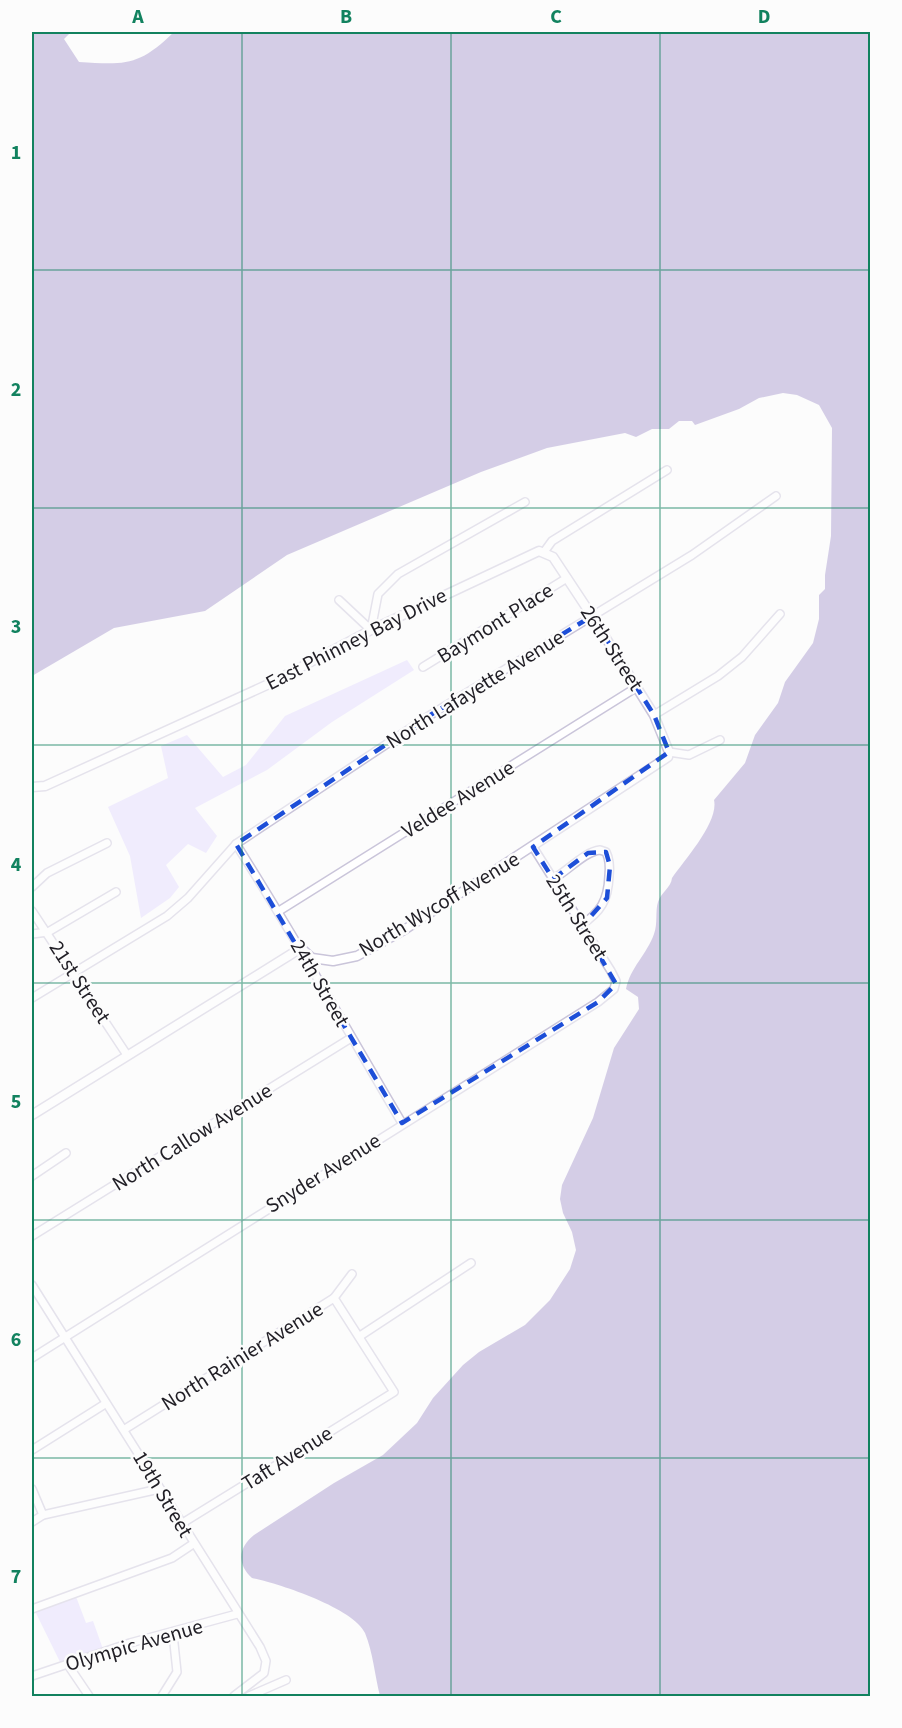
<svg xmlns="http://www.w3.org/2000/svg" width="902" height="1728" font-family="'Source Sans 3',sans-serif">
	<rect width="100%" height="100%" fill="#fcfcfc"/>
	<g fill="#e2d9ff">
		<polygon points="407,660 414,670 332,722 267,770 195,808 217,836 206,853 188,844 166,865 179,887 170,898 141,918 130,856 108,807 168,778 161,746 187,735 223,777 246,765 285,716"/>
		<polygon points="75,1594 86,1623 93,1621 104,1652 62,1666 34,1609"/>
	</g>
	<path fill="#a596cd" d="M32,32H71L64,39L79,62C126,65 139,66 174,32H870V1696H380C375,1677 373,1652 365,1633C354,1608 278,1583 252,1578C236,1563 239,1547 254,1535L334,1483L383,1455L417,1423L433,1398L463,1365L479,1352L525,1325L550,1300L570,1269L576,1250L572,1232L563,1213L560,1199L562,1185L593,1118L614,1048L639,1009L638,997L626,989C630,968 647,954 654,934C658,924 655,911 658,902C661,892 671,888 672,878C685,859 719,822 714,800L745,763L755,735L778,703L785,682L813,643L819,619V595L825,589V575L831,536L832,428L819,405L797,395L783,393L759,398L739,409L695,425L692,421H679L669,429H652L636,437L625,433L547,448L481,472L287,555L205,611L114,628L32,676Z"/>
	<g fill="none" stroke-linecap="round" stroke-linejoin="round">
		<g stroke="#cac5da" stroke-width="10">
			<g id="minor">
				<polyline points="544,552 552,541 667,470"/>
				<polyline points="339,600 371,630"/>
				<polyline points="371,630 378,594 398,574 525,502"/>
				<polyline points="423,667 567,578"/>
				<polyline points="654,715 718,676 742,657 780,614"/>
				<polyline points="669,752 689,755 720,740"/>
				<path d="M236,844C294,935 347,1030 402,1123"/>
				<path d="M553,879C569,870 584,852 600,850L606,852C610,860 610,867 609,876C608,900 601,912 581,925"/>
				<polyline points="32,887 47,873 107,843"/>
				<polyline points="32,911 127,1055"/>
				<polyline points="279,911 637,687"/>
				<polyline points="32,934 48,932 116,892"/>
				<polyline points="32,998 167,916 188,898 236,844 432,714 692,555 776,496"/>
				<polyline points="32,1176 66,1153"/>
				<polyline points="32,1236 351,1038"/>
				<polyline points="32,1285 260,1647 266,1661 264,1673 234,1696"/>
				<polyline points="360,1336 471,1263"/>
				<polyline points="32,1358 598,1002 614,989 616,981 611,971 533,847"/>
				<polyline points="125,1429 334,1298 352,1274"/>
				<polyline points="32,1450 105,1404"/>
				<polyline points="32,1489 43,1515"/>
				<polyline points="32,1522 43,1515 159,1489"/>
				<polyline points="181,1524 394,1392 334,1298"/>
				<polyline points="32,1609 172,1558 193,1544"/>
				<polyline points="68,1665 89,1696"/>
				<polyline points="32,1676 130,1643 237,1614"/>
				<polyline points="162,1696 177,1672 173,1634"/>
				<polyline points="249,1696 286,1680"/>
			</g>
		</g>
		<g stroke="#cac5da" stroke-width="11">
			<polyline id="tertiary" points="32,787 45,786 271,683 371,630 539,551 553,557 592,616 654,715 669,752 668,757 404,930 357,956 333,961 312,958 301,948 32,1115"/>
		</g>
		<use href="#minor" stroke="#fff" stroke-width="7"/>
		<use href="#tertiary" stroke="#fff" stroke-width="8"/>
	</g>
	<path d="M0 0H902V1728H0ZM592,616L654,715L669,752L533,847L553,879L588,853L606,852L610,866L607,898L582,926L616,984L598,1002L402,1123L236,844L432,714Z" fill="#fcfcfc" fill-opacity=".55" fill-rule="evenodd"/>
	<path fill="none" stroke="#1d4ed8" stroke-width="4.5" stroke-dasharray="12 8" stroke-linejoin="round" d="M592,616L654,715L669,752L533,847L553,879L588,853L606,852L610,866L607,898L582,926L616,984L598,1002L402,1123L236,844L432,714Z"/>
	<path fill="none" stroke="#12825f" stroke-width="1.5" stroke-opacity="0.55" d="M242,32V1696M451,32V1696M660,32V1696M32,270H870M32,508H870M32,745H870M32,983H870M32,1220H870M32,1458H870"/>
	<g text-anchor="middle" stroke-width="5" stroke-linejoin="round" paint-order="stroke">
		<g font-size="21" fill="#201e25" stroke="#fcfcfc">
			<text transform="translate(495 623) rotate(-32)" y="7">Baymont Place</text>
			<text transform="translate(356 639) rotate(-27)" y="7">East Phinney Bay Drive</text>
			<text transform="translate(612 648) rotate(57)" y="7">26th Street</text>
			<text transform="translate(475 689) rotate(-32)" y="7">North Lafayette Avenue</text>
			<text transform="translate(458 799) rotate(-32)" y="7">Veldee Avenue</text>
			<text transform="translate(439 904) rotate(-31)" y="7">North Wycoff Avenue</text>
			<text transform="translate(577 917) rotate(58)" y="7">25th Street</text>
			<text transform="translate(80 982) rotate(57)" y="7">21st Street</text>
			<text transform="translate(320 983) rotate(60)" y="7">24th Street</text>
			<text transform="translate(192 1137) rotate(-32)" y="7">North Callow Avenue</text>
			<text transform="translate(323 1173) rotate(-32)" y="7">Snyder Avenue</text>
			<text transform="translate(242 1356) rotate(-32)" y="7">North Rainier Avenue</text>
			<text transform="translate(287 1458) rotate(-32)" y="7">Taft Avenue</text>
			<text transform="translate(163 1494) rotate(59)" y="7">19th Street</text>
			<text transform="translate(134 1645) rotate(-16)" y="7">Olympic Avenue</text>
		</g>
	</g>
	<rect width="902" height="1728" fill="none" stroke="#fcfcfc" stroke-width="66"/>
	<rect x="33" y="33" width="836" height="1662" fill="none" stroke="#12825f" stroke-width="2"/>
	<g font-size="20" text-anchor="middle" font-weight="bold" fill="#12825f">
		<text x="138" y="23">A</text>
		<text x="346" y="23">B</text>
		<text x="556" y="23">C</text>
		<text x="764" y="23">D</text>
		<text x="16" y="159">1</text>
		<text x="16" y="396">2</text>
		<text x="16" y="633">3</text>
		<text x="16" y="871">4</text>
		<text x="16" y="1108">5</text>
		<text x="16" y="1346">6</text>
		<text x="16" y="1583">7</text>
	</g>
</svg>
